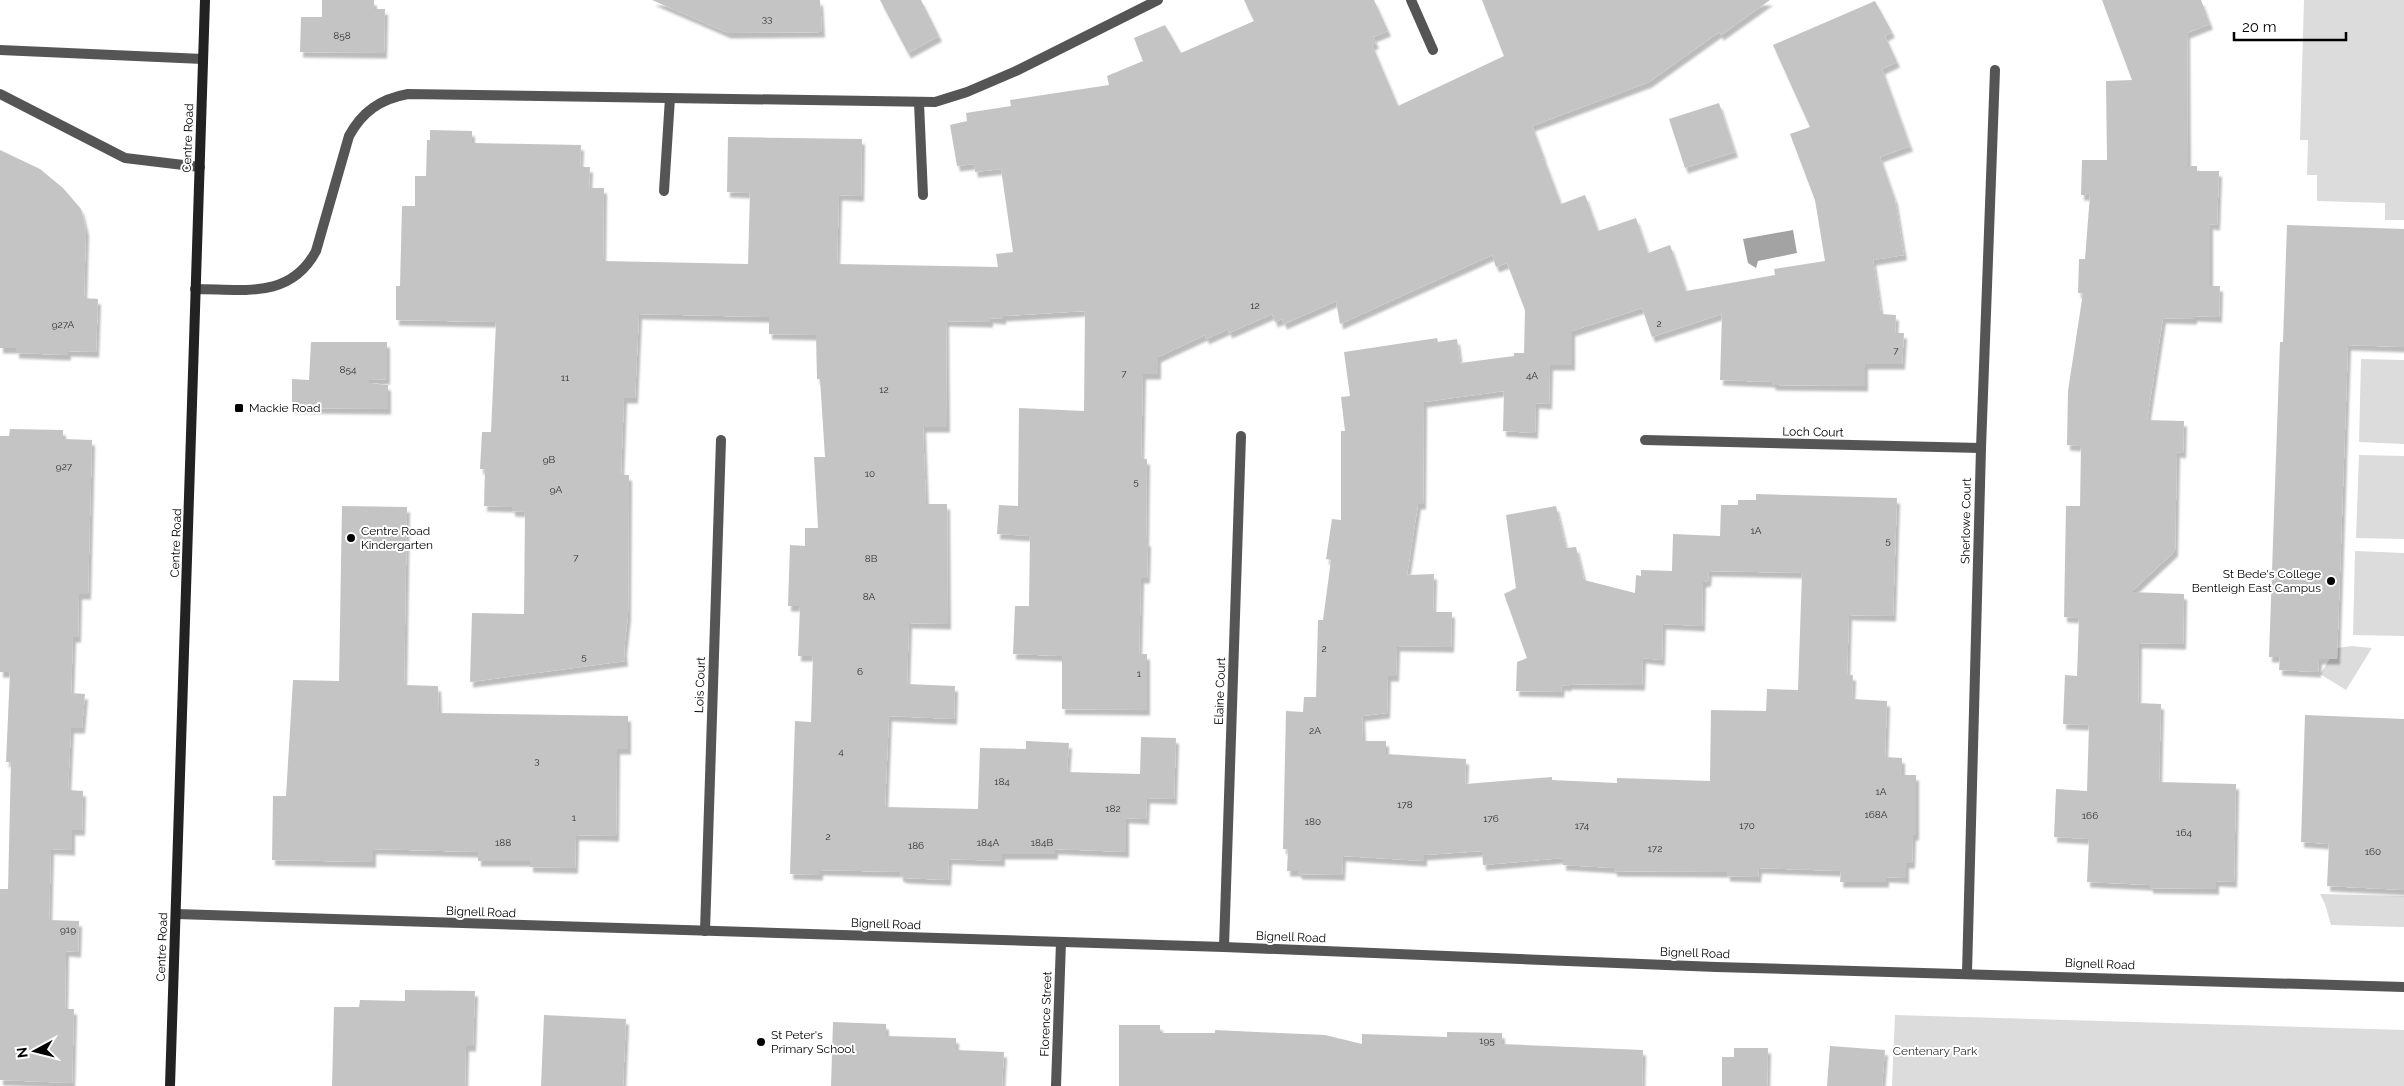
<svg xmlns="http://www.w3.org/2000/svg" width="2404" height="1086" font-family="Raleway,sans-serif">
	<defs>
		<filter id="shadow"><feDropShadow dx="3" dy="5.5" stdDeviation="1" flood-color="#0004"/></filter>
	</defs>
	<rect width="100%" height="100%" fill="#fff"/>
	<g fill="#dcdcdc">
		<polygon points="2304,0 2404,0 2404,220 2385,220 2385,203 2317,201 2317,175 2307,175 2308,140 2300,140"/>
		<polygon points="2361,359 2404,360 2404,444 2359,442"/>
		<polygon points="2359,455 2404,456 2404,539 2356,538"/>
		<polygon points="2355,551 2404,553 2404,636 2353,635"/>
		<polygon points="2352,646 2372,648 2346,690 2320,674 2330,659 2337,659 2337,648"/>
		<polygon points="2320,894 2404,896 2404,927 2331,925 2325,904"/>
		<polygon points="1895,1015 2404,1030 2404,1086 1892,1086"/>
	</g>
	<polygon fill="#a3a3a3" points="1793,230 1797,253 1758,261 1756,268 1748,263 1743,239"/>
	<g fill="#c4c4c4" filter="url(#shadow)">
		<polygon points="322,0 374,0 374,9 385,9 384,53 300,52 301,17 322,17"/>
		<polygon points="652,0 820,0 822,32 728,33"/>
		<polygon points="880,0 921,0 939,36 908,53"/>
		<polygon points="1244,0 1374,0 1388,31 1373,37 1376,43 1372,45 1398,106 1504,56 1482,0 1770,0 1721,35 1719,32 1649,82 1532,126 1544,158 1539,161 1544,159 1561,204 1585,195 1598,231 1636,218 1648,253 1670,245 1686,291 1775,275 1774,269 1825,261 1815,200 1790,134 1810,127 1773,45 1875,1 1892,32 1885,36 1897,62 1882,69 1910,146 1880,157 1895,200 1904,255 1873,260 1881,314 1896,315 1895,333 1904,333 1902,364 1865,364 1865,386 1773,385 1772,382 1720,380 1722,314 1652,337 1642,308 1572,331 1572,365 1550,365 1549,404 1536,403 1535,433 1503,431 1504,391 1424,402 1423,504 1418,504 1407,575 1434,574 1433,612 1452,612 1451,647 1397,646 1396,676 1388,676 1387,713 1362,716 1363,741 1386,741 1386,754 1466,759 1465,784 1552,777 1552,780 1617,783 1617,778 1710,781 1711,710 1766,711 1767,689 1798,690 1802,573 1709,571 1708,581 1703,582 1702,626 1663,624 1662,660 1643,658 1642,685 1569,684 1568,686 1562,685 1561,692 1516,691 1517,662 1527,658 1504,594 1516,588 1506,515 1556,506 1566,548 1576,547 1584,580 1635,593 1636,575 1641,576 1641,570 1672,571 1673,534 1720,536 1721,505 1738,505 1738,500 1756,500 1756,494 1897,498 1893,616 1849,615 1847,675 1853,675 1852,699 1887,701 1885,757 1902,758 1902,775 1916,775 1916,835 1913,835 1912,863 1906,863 1906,878 1886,877 1886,882 1840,882 1841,871 1759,868 1758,877 1727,876 1727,872 1614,871 1614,868 1563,865 1563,858 1483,865 1482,851 1424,855 1424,861 1343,856 1342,875 1299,874 1298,871 1287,871 1288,849 1283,849 1286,711 1303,712 1304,697 1316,697 1318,620 1323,620 1331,560 1326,559 1332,519 1341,520 1341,431 1345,431 1341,397 1350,396 1344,352 1437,338 1438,342 1457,339 1460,363 1514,356 1514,353 1524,353 1525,310 1507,263 1496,267 1492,255 1340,324 1336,301 1284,324 1282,319 1275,322 1272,314 1229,333 1228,329 1206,339 1205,335 1158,357 1158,374 1143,374 1141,459 1147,459 1146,541 1148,541 1147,578 1141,578 1139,654 1147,654 1147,710 1062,709 1062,656 1013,654 1015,606 1029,606 1030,536 997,534 999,505 1018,506 1019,408 1084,411 1085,311 1003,316 1003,319 990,318 990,322 946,321 947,427 923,427 926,504 947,504 948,624 909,623 907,684 955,686 954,719 889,716 885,807 978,809 980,748 1026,749 1026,741 1069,743 1067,772 1140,774 1141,737 1176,738 1174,799 1147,798 1146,819 1126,818 1126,852 1055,849 1055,854 1002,854 1002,861 949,859 948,880 905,878 900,876 900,872 820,870 820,875 790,874 795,721 811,722 813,656 798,656 800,606 788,606 790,545 805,546 805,528 818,528 814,457 825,457 820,379 817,379 816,335 769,334 769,317 639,314 635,398 624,398 621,475 629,475 628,615 624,650 625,661 470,682 472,613 524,614 525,512 512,511 512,507 484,506 485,469 480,469 482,432 491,432 496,322 396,320 396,286 400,286 402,206 415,206 415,176 426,176 427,140 430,140 430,130 472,131 472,143 581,145 580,167 590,167 589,188 604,188 603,261 748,264 750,193 727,192 728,137 862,139 861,196 839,195 837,264 998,267 996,254 1013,252 1001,169 975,172 974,164 957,166 950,125 967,121 966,113 1011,106 1010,100 1109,85 1107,76 1143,61 1134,38 1165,25 1181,53 1254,21"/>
		<polygon points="2102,0 2201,0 2210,24 2187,33 2188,166 2197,166 2197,171 2219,171 2217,225 2210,224 2210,286 2220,286 2219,317 2194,316 2194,319 2163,318 2147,420 2184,421 2183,453 2177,452 2175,551 2131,592 2184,594 2183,644 2139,643 2138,703 2161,704 2159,782 2236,784 2234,882 2216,881 2216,889 2150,888 2150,885 2087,882 2089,839 2054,837 2056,789 2087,791 2089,725 2063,724 2065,675 2077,676 2079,618 2064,617 2066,506 2080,506 2081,446 2067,445 2068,391 2083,293 2078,293 2079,259 2085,259 2090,195 2081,195 2082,160 2107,160 2106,81 2132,80"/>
		<polygon points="1719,103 1735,152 1685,168 1669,119"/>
		<polygon points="0,150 40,169 63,188 81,209 86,230 84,298 98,299 96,352 68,351 68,355 16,353 16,348 0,348"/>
		<polygon points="2287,225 2404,229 2404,347 2348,345 2337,659 2319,659 2318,672 2279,670 2280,657 2269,657 2280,342 2283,342"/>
		<polygon points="311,342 387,342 387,379 369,380 369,383 388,385 388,409 292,408 292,379 309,380"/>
		<polygon points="10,429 63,430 63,439 92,440 88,594 79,594 78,637 73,637 71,693 85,694 82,728 71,728 68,790 83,791 82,830 72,830 72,850 51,849 49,920 79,921 78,952 66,951 65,1009 74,1009 72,1083 0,1080 0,889 8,889 11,762 6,762 10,672 0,672 0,436 9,436"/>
		<polygon points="342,506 407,507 404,685 438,686 439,713 628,716 628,749 617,749 616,836 576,835 575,868 530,867 530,861 478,861 478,852 373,849 373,862 272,860 273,796 286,796 293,680 339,681"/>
		<polygon points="2305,715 2404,719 2404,890 2327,886 2329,844 2301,842"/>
		<polygon points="405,990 475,991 473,1046 466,1046 465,1086 332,1086 334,1007 359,1007 360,1000 405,1001"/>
		<polygon points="544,1015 626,1019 623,1086 541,1086"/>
		<polygon points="833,1022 886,1024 886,1036 956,1038 956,1050 1004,1052 1002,1086 831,1086"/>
		<polygon points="1119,1025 1160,1025 1160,1033 1215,1033 1215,1030 1325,1035 1362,1044 1362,1034 1447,1037 1447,1032 1502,1033 1502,1044 1643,1050 1642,1086 1119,1086"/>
		<polygon points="1830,1046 1885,1050 1882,1086 1827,1086"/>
		<polygon points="1734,1048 1768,1048 1767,1086 1722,1086 1722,1057 1734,1057"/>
	</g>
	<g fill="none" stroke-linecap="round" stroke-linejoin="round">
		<g stroke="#555" stroke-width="10">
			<polyline points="1411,0 1433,50"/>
			<polyline points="919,103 923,195"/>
			<polyline points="664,191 670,98"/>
			<path d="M195,289C242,289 290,300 316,251L349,136C362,112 380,99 408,94L935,102L967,92L1016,71L1158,0"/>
		</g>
		<g stroke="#555" stroke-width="10">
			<polyline points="1645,440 1981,448"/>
			<polyline points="176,914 1224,947 1716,967 2404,987"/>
			<polyline points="705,931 721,440"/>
			<polyline points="1224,947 1241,436"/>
			<polyline points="1967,973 1981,448 1995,70"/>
			<polyline points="1056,1086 1061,942"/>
		</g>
		<g stroke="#555" stroke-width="10">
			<polyline points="0,50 203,59"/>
			<polyline points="0,94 125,158 200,167"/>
		</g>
		<polyline stroke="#222" stroke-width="10" points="170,1086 205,0"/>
	</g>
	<g fill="#000" stroke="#fff" stroke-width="2">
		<rect x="234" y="403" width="10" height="10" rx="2.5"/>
		<circle cx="351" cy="538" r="5"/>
		<circle cx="2331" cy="581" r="5"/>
		<circle cx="761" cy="1042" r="5"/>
	</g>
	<g text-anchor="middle" stroke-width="4" stroke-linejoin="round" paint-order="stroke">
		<g font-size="10" fill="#313131">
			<text x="767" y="22">33</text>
			<text x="342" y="39">858</text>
			<text x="1255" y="309">12</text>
			<text x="1659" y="327">2</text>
			<text x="63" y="328">927A</text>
			<text x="1896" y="354">7</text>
			<text x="348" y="373">854</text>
			<text x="1124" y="377">7</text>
			<text x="1532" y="379">4A</text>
			<text x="565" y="381">11</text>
			<text x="884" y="393">12</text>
			<text x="549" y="463">9B</text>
			<text x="64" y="470">927</text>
			<text x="870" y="477">10</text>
			<text x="1136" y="485">5</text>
			<text x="556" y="493">9A</text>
			<text x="1756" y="534">1A</text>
			<text x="1888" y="544">5</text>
			<text x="576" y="561">7</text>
			<text x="871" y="562">8B</text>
			<text x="869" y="600">8A</text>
			<text x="1324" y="652">2</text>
			<text x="584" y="660">5</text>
			<text x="860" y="675">6</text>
			<text x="1139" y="677">1</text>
			<text x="1315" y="734">2A</text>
			<text x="841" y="755">4</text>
			<text x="537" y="764">3</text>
			<text x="1002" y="785">184</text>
			<text x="1881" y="795">1A</text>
			<text x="1405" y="808">178</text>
			<text x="1113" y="812">182</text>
			<text x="1876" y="818">168A</text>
			<text x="2090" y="819">166</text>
			<text x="574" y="821">1</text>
			<text x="1491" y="822">176</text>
			<text x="1313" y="825">180</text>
			<text x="1582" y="829">174</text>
			<text x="1747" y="829">170</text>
			<text x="2184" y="836">164</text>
			<text x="828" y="840">2</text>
			<text x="503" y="846">188</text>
			<text x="988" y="846">184A</text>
			<text x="1042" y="846">184B</text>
			<text x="916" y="849">186</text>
			<text x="1655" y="852">172</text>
			<text x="2373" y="855">160</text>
			<text x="68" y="933">919</text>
			<text x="1487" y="1044">195</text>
		</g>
		<g font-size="12" fill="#000" stroke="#fff">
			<text transform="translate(188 138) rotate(-88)" y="4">Centre Road</text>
			<text transform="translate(1813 432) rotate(1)" y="4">Loch Court</text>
			<text transform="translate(1966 521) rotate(-89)" y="4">Sherlowe Court</text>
			<text transform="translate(176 543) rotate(-88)" y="4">Centre Road</text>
			<text transform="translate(700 685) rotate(-88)" y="4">Lois Court</text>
			<text transform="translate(1220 691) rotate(-88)" y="4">Elaine Court</text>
			<text transform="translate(481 912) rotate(2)" y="4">Bignell Road</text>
			<text transform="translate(886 924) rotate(2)" y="4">Bignell Road</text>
			<text transform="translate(1291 937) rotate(2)" y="4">Bignell Road</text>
			<text transform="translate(162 947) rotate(-88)" y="4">Centre Road</text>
			<text transform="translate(1695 953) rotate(2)" y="4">Bignell Road</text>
			<text transform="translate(2100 964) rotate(2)" y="4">Bignell Road</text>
			<text transform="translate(1046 1014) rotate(-88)" y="4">Florence Street</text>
		</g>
		<g font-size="12" fill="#000" stroke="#fff" text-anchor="start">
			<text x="249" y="412">Mackie Road</text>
			<text x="361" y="535">Centre Road<tspan x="361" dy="14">Kindergarten</tspan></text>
			<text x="2321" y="578" text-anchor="end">St Bede's College<tspan x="2321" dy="14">Bentleigh East Campus</tspan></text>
			<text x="771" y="1039">St Peter's<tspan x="771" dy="14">Primary School</tspan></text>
		</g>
		<g font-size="12" fill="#333" stroke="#fff">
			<text x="1935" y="1055">Centenary Park</text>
		</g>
	</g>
	<g transform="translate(35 1051) rotate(263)" stroke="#ffffff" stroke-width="4" paint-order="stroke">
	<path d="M0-4L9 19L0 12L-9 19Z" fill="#000000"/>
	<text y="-8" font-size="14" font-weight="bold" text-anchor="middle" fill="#000000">N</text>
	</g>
	<path d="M2234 32v8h112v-8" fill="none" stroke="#000000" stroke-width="2.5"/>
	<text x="2242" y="32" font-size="15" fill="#000000" stroke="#ffffff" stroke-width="4" paint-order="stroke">20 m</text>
</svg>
